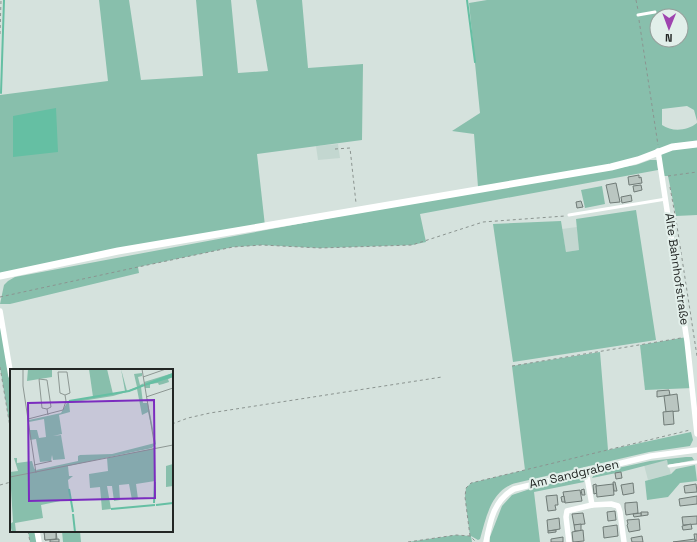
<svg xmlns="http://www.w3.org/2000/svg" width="697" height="542" font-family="'Space Grotesk',sans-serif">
	<rect width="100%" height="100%" fill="#d5e2dd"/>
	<g fill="#c3d7d0">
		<polygon points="338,144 340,158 318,160 316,146"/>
		<polygon points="577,227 579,250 566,252 562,229"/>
		<polygon points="667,460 671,474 648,480 644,465"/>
	</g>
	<g fill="#88bfac" fill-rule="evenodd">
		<polygon points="99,0 129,0 141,80 203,76 196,0 231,0 238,73 268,71 256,0 302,0 308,68 363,64 362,140 257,154 265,226 0,276 0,95 108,81"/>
		<path d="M487,0H697V121L694,110L687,106L662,109V125C672,132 687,131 697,123V215L676,216L668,176H663L658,152L638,160L478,187L474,134L452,131L480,113L469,3ZM657,16H681V40H657Z"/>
		<polygon points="650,160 657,160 658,170 420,214 426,242 412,245 320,248 262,245 233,247 138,267 139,273 10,304 0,304 4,285 8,281 15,277 480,190 480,191 636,165"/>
		<polygon points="602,186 605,204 585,208 581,190"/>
		<polygon points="636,210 656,340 513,362 493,224 561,221 566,252 579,250 576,219"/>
		<polygon points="0,311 11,376 11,433 0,367"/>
		<polygon points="687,337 693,388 645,390 640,345"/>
		<path d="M600,352L608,450L691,432L693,440L690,446L649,452L516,483C512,484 508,486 505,488C489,499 485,522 480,539L478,540L471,536L472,542H408L456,535L470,536L465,497L466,488L471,483L525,470L512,366Z"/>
		<polygon points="686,457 692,457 694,460 668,465 667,460 621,472 592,478 595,473 650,461"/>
		<polygon points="695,465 697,481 680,483 668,497 647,500 645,481 671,474 676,469"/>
		<polygon points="582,477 584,482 534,492 540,542 490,542 490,537 502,506 512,495 533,488"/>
		<polygon points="28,531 37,531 38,542 30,542"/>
		<polygon points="62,531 80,531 81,542 63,542"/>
	</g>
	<polygon fill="#65bfa3" points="56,108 58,152 13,157 13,116"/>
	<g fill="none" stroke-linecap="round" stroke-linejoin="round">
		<g stroke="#65bfa3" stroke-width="2">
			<polyline points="467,0 475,62"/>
			<polyline points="1,93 4,0"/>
		</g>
	</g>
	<g fill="#bac6c1" stroke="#707b77">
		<polygon points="639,175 639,178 641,177 642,183 629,185 628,177"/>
		<polygon points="616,183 620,202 610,203 606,185"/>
		<polygon points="641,185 642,190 634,192 633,186"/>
		<polygon points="631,195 632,201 622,203 621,197"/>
		<polygon points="581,201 583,207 577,208 576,202"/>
		<polygon points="669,390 670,395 657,397 657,391"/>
		<polygon points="677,394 679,411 666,412 664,396"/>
		<polygon points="673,411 674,424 664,425 663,412"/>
		<polygon points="621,472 622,478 616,479 615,473"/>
		<polygon points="613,482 615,482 617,491 614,491"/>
		<polygon points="633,483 634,493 623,495 621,485"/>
		<polygon points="596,484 597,493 594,494 593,485"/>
		<polygon points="613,484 614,495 597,497 596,486"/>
		<polygon points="696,484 697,492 685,493 684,486"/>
		<polygon points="584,489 585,495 582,495 581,490"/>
		<polygon points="580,490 582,501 565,503 563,492"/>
		<polygon points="557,495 558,505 555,505 556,510 548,511 546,496"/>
		<polygon points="564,496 565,502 562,502 561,497"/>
		<polygon points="697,496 697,504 680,506 679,499"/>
		<polygon points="637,502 638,513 626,515 625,508 625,503"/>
		<polygon points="615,511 616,520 608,521 607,512"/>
		<polygon points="641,512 648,512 648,515 641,516"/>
		<polygon points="583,513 585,524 574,525 572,514"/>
		<polygon points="641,513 641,516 634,517 633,514"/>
		<polygon points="697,516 697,524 683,525 682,517"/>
		<polygon points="559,518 560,529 548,531 547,520"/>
		<polygon points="639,519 640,530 629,532 627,525 628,524 627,520"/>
		<polygon points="581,524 581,531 575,531 574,525"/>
		<polygon points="691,524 692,529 683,530 682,526"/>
		<polygon points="617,525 618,536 604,538 603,527"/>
		<polygon points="556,530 556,532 548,533 548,531"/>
		<polygon points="583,530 584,541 573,542 572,532"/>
		<polygon points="44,531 56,531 57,539 45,540"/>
		<polygon points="44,531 56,531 56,539 45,540"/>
		<polygon points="694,534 697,534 697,541 695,541"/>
		<polygon points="642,536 643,542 632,542 631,538"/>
		<polygon points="563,537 563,542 551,542 551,539"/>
		<polygon points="59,539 59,542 50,542 50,540"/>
		<polygon points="695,539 695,542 673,542"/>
	</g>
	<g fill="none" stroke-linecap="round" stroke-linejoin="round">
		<g stroke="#8b9490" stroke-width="1" stroke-dasharray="3 3" stroke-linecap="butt">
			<polyline points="636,0 638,10"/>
			<polyline points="639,20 658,145"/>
			<polyline points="0,34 1,0"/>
			<polyline points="335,149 350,148 356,203"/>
			<polyline points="668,176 697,172"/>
			<polyline points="670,187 677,226 697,356"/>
			<polyline points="0,297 138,267 233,247 262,245 320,248 412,245 483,222 565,216"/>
			<polyline points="512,366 681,338"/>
			<polyline points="0,367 11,433"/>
			<polyline points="172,424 188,418 210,413 442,377"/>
			<polyline points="0,485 11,482"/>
			<polyline points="28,531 30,542"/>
			<polyline points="470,536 465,497 466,488 471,483 690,430"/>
			<polyline points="408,542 456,535 470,536 476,542"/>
		</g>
		<g stroke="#fff" stroke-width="3">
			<polyline points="638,15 655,12"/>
			<polyline points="569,215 666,199"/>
			<polyline points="669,466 697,462"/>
		</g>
		<g stroke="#fff" stroke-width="5.5">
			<polyline points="658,151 687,341 697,434"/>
			<polyline points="0,311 11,376"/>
			<polyline points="586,471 592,505 611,504 618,506 620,512 624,542"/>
			<polyline points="37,531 39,542"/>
			<path d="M486,542C490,521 494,500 514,489L651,456L697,450"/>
			<polyline points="569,542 566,517 567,511 592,505"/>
		</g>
		<polyline stroke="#fff" stroke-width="7" points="0,276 118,251 611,167 638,160 672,147 697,144"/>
	</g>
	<g text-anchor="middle" stroke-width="4" stroke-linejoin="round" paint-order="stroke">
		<g font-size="12" fill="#222624" stroke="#e2efea">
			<text transform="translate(677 269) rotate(82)" y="4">Alte Bahnhofstraße</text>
			<text transform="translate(574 474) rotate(-13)" y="4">Am Sandgraben</text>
		</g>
	</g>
	<g transform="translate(10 369)">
		<rect width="163" height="163" fill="#d5e2dd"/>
		<path d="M18,0H42V8L17,12ZM79,0H97L103,25L115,22L111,0L117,22L127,18L124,5L132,4V7L128,8L130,16L134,14L131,18L133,34H137V29L146,75L142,79L58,97L59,107H63L58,111L60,130L31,136L33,149L5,154L6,163H2L0,155L3,153L0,103L8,102L4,89H7V94L22,92L24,99L27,103L26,101L68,92V87L70,86L102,85L145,74L138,43L132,46L127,20L103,27L59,34L60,43L49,46L52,65L43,67L51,66L55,90L43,91L42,86L41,92L30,93L26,70L20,71L19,61H27L29,69L36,68L34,50L19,53V51L51,44L58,32L83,28ZM163,4V8L158,10L159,13L153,15L152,12L153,15L149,16L148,14L140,15V19H135L134,13ZM145,79V112L126,115L128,130L122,131L119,115L109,116L110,131L104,132L102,117H97L101,140L92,141L90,118L80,119L79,105L98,102L97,89ZM163,95V117L156,118V97Z" fill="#88bfac"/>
		<path fill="none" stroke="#65bfa3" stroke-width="2" d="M138,15L163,7M59,32L119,22L163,5M59,120L63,143M144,134L145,113M146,136L163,134M101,140L145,136M63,145L65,163"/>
		<path fill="none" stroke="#8d9793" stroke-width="1" d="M13,0V17L26,104M132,0L145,79M133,8L156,0M136,28L163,19M37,40L41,38L37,11L29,10L32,39L37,40L38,46M18,50L53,41L56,32L55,26L50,24L48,3H57L60,24L55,26M24,96L42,92M0,108L163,76"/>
		<path fill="#7b2cbf" fill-opacity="0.15" stroke="#7b2cbf" stroke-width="2" d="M144,31L145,129L19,132L18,34Z"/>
		<rect width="163" height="163" fill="none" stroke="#222624" stroke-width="2"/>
	</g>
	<g transform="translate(669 28) rotate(181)"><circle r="19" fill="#e2efea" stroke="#959f9b"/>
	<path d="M0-3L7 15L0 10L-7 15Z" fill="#9e44af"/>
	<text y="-6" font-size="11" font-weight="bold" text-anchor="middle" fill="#222624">N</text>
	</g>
</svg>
